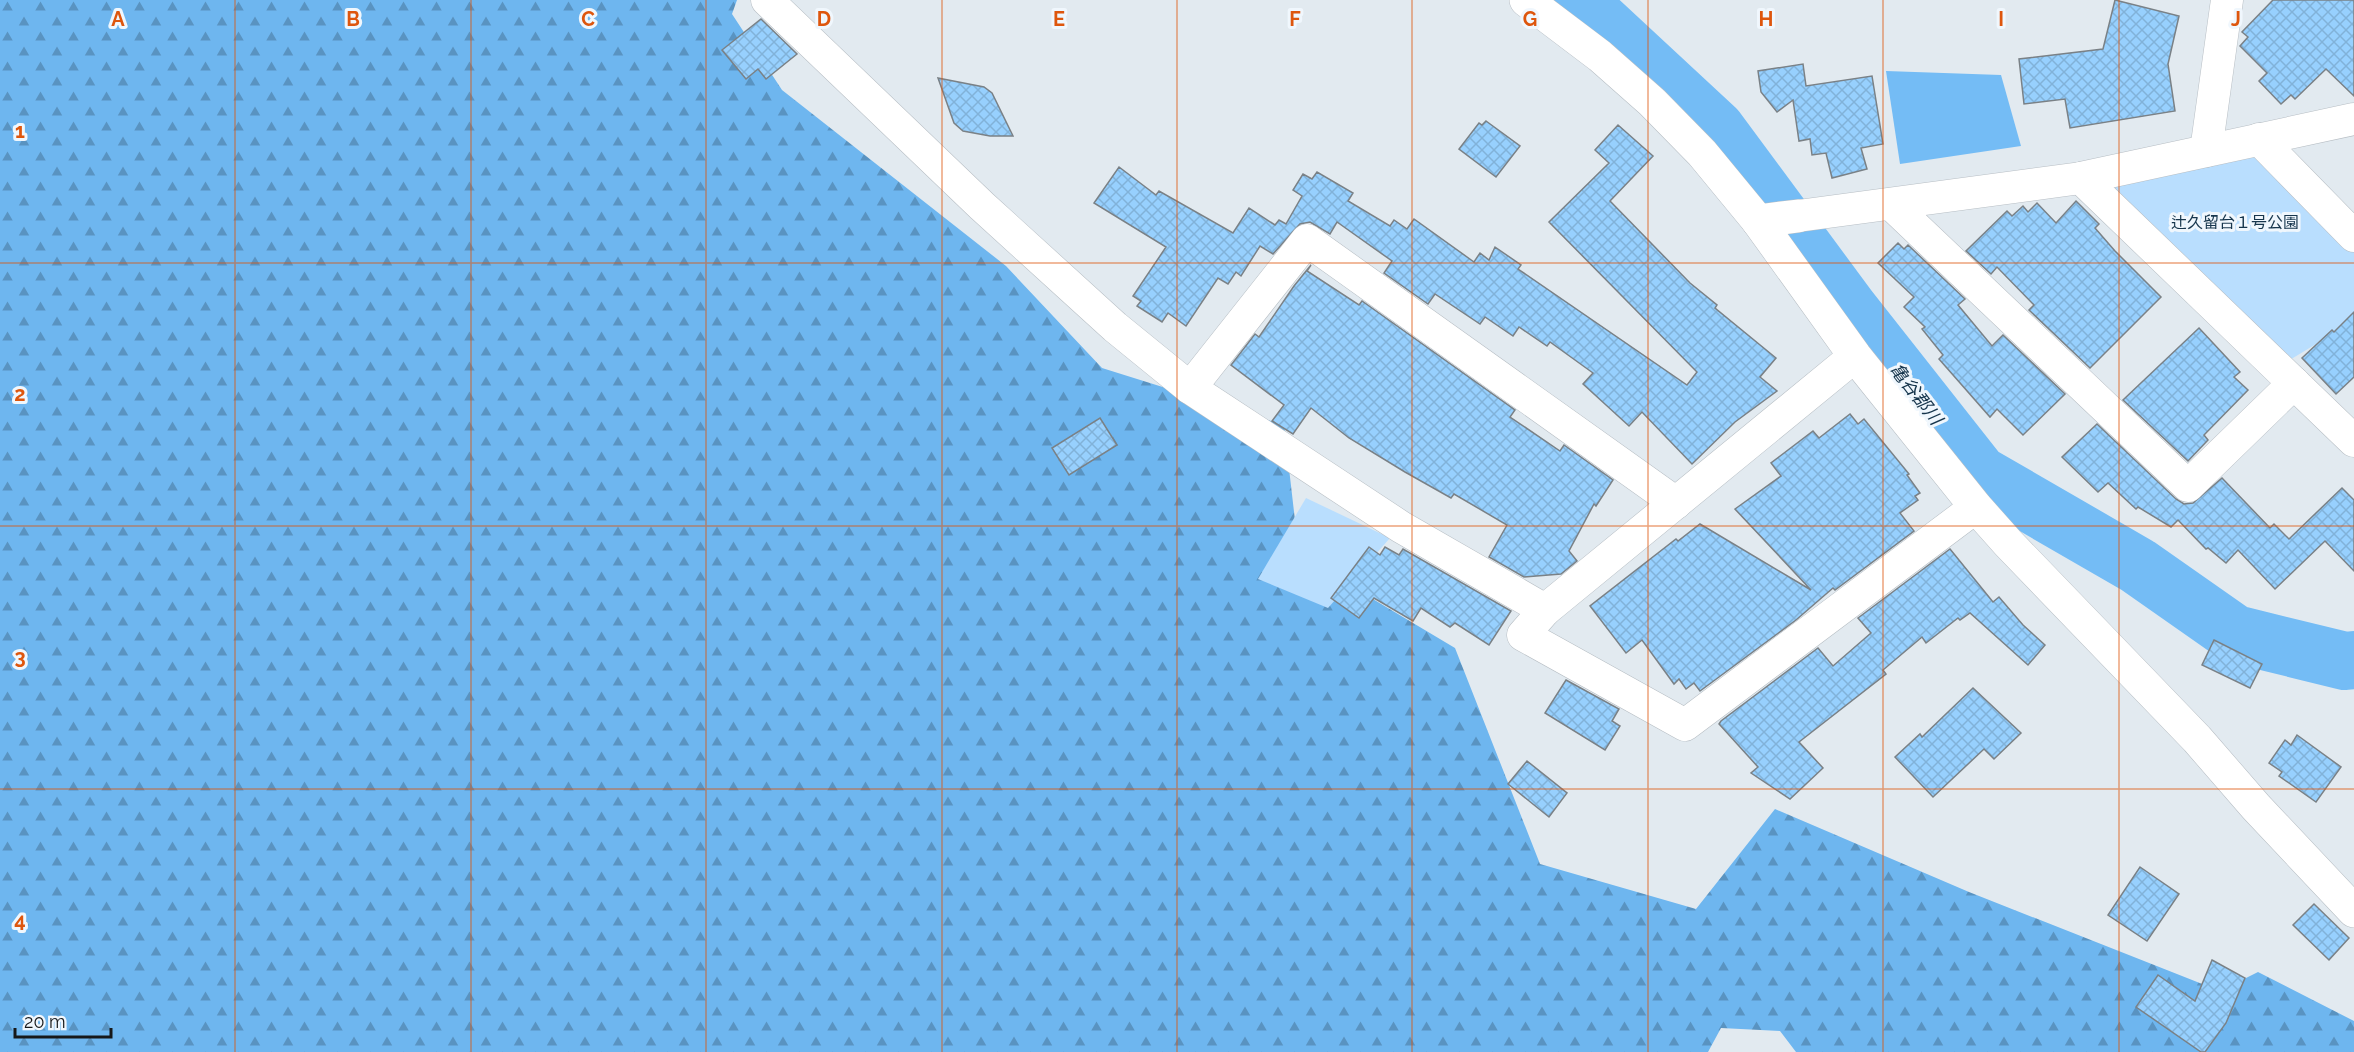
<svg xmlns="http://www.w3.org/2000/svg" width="2354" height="1052" font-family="Raleway,'Noto Sans JP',sans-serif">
	<defs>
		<pattern id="forest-firs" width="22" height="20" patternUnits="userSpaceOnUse" patternTransform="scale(1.5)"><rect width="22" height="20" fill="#6eb6ef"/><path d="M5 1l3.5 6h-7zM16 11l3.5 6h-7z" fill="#5993c1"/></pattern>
		<pattern id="building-cross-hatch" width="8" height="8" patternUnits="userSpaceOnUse" patternTransform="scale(1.5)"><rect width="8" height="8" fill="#97d0fe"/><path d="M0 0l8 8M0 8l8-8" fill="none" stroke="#81b2d9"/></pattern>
	</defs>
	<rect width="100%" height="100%" fill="#e2eaf0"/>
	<polygon fill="url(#forest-firs)" points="0,0 737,0 732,14 782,90 1006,266 1102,368 1284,425 1299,555 1455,648 1540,864 1696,909 1775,809 1969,892 2220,991 2258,972 2354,1021 2354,1052 1796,1052 1780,1031 1721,1028 1708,1052 0,1052"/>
	<g fill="#b9defe">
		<polygon points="2259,139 2354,236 2354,321 2278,367 2081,178"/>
		<polygon points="1306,498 1390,538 1328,608 1258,579"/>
	</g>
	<polygon fill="#74bcf5" points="1886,71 2001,75 2021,146 1900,164"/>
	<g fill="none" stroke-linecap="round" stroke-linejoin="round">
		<polyline stroke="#74bcf5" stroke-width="58" points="1571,0 1591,13 1716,129 1849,309 1979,474 2138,566 2235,634 2345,661 2354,660"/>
	</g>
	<g fill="url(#building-cross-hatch)" stroke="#7a8186" stroke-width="1.5">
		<polygon points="2115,0 2179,16 2168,64 2175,111 2070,128 2065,99 2024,104 2019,59 2103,49"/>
		<polygon points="2273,0 2354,0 2354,96 2326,69 2295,99 2291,95 2281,104 2259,81 2267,73 2240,46 2248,37 2242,32"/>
		<polygon points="761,19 797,54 766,79 758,69 746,79 722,50"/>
		<polygon points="1803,64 1806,86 1872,76 1883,144 1861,148 1867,169 1832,178 1826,153 1812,155 1810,139 1799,141 1793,100 1777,112 1761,92 1758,71"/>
		<polygon points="938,78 984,87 992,93 1013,136 990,136 963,131 954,123"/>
		<polygon points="1486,121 1520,146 1496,177 1459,149 1479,123 1482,125"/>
		<polygon points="1618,125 1653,156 1610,201 1690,283 1717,305 1715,308 1776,358 1760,377 1777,391 1735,422 1692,464 1642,412 1629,426 1583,384 1593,373 1550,342 1547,346 1519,327 1513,336 1485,317 1480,324 1435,294 1428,304 1384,273 1392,261 1337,222 1330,234 1310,222 1300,224 1273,254 1260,246 1241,276 1236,272 1228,284 1218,278 1186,326 1168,313 1162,322 1137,306 1141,301 1133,296 1166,247 1094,203 1119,167 1156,195 1159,191 1233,233 1249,208 1275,225 1279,220 1286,224 1302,196 1293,190 1303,174 1312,179 1317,172 1353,193 1348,201 1390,226 1394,220 1407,229 1414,219 1474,262 1480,253 1489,260 1495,247 1521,265 1518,269 1687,385 1697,372 1549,222 1609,163 1595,150"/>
		<polygon points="2076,201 2099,224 2095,228 2115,251 2161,297 2090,368 2029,310 2034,305 1997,267 1991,274 1966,251 2007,211 2012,216 2023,206 2028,212 2037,203 2056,223"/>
		<polygon points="1898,243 1904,249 1908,245 1965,299 1958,305 1992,346 2003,335 2065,394 2023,435 1997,409 1990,417 1939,359 1943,355 1922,329 1925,327 1904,307 1914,297 1878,263"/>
		<polygon points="1311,265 1307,271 1359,305 1362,301 1515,410 1510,417 1560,451 1564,445 1613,480 1596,506 1594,504 1569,551 1577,561 1561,574 1524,577 1489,557 1507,525 1454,494 1451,498 1405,472 1349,438 1311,408 1293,434 1272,421 1284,405 1231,365 1255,334 1259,337 1294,286"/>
		<polygon points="2354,312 2354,377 2336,394 2302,358 2332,330 2334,332"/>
		<polygon points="2199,328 2240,372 2234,377 2248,390 2204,435 2208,440 2188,461 2123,400"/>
		<polygon points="1850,414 1858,424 1864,419 1909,474 1907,475 1920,493 1915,496 1918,500 1900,513 1914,531 1835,590 1833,588 1796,620 1700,691 1694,683 1686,689 1679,679 1674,684 1642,640 1626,653 1590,606 1676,539 1678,541 1700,524 1811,590 1735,509 1781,476 1771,463 1813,431 1819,438"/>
		<polygon points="1100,418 1117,445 1069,475 1052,448"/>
		<polygon points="2097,424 2176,499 2184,504 2193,503 2222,478 2270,528 2274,524 2289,539 2342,488 2354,500 2354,571 2325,541 2275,589 2238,550 2226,563 2208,548 2206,549 2178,520 2171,527 2138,507 2136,509 2108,483 2098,492 2062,457"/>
		<polygon points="1369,547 1380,555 1385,547 1399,555 1403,549 1511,611 1489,645 1455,623 1450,627 1421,608 1413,621 1374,598 1359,618 1331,598"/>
		<polygon points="1950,549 1993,602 1999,597 2023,625 2045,645 2028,665 1970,613 1960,620 1958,618 1926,643 1922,637 1883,670 1886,674 1799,742 1823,768 1790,799 1751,773 1758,767 1719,724 1721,721 1818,648 1833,666 1871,633 1858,618"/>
		<polygon points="2214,640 2262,664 2250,688 2202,665"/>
		<polygon points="1566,680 1619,709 1612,721 1620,726 1605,750 1545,713"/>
		<polygon points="1973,688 2021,733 1994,759 1984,749 1933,797 1895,757 1920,734 1922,737"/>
		<polygon points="2297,735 2341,767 2316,802 2279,776 2282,772 2269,763 2285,740 2291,745"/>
		<polygon points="1527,761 1567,793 1549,817 1508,784"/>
		<polygon points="2140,867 2179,894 2147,941 2108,915"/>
		<polygon points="2314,904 2349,938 2329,960 2293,925"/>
		<polygon points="2212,960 2245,978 2226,1023 2205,1052 2201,1052 2136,1007 2158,975 2195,1001"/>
	</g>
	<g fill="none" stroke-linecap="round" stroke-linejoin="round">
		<g stroke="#b7bec4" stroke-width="33">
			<g id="street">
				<polyline points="767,0 982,206 1115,327 1190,388 1401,527 1545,610 1855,356"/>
				<polyline points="2259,139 2354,236"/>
				<polyline points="2206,151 2227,0"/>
				<polyline points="2081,178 2354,441"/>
				<polyline points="1891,204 2188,486 2294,383"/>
				<polyline points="1798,216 2081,178 2354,119"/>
				<polyline points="1190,388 1307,240 1676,503"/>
				<polyline points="1545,610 1523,635 1685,725 1976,507"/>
			</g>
		</g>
		<g stroke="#b7bec4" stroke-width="34">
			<g id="secondary">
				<polyline points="1526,0 1600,56 1652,102 1702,153 1758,221 1855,356 1976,507 2008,543 2197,739 2256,807 2354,911"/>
				<polyline points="1758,221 1798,216"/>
			</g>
		</g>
		<use href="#street" stroke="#fff" stroke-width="32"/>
		<use href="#secondary" stroke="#fff" stroke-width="33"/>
	</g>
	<path fill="none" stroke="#de560d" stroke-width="1.5" stroke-opacity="0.55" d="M235,0V1052M471,0V1052M706,0V1052M942,0V1052M1177,0V1052M1412,0V1052M1648,0V1052M1883,0V1052M2119,0V1052M0,263H2354M0,526H2354M0,789H2354"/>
	<g text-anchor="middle" stroke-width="6" stroke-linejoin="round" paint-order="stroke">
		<g font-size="16" fill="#17364d" stroke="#f0f7fd">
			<text x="2235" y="228">辻久留台１号公園</text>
		</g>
		<g font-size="18" font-style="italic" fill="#16354c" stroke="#f0f7fd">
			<text transform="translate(1916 394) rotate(52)" y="6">亀谷郡川</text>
		</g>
	</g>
	<g font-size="20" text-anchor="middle" font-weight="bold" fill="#de560d" stroke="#f0f7fd" stroke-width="6" stroke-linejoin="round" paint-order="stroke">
		<text x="118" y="26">A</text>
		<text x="353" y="26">B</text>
		<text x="588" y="26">C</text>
		<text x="824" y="26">D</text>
		<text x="1059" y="26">E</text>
		<text x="1295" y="26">F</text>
		<text x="1530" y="26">G</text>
		<text x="1766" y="26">H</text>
		<text x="2001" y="26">I</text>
		<text x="2236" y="26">J</text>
		<text x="20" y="138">1</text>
		<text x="20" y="401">2</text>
		<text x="20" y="664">3</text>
		<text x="20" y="927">4</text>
	</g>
	<path d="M15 1028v9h96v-9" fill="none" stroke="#16181a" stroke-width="3"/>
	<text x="24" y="1028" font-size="18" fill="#16181a" stroke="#f0f7fd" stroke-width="4.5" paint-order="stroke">20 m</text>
</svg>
